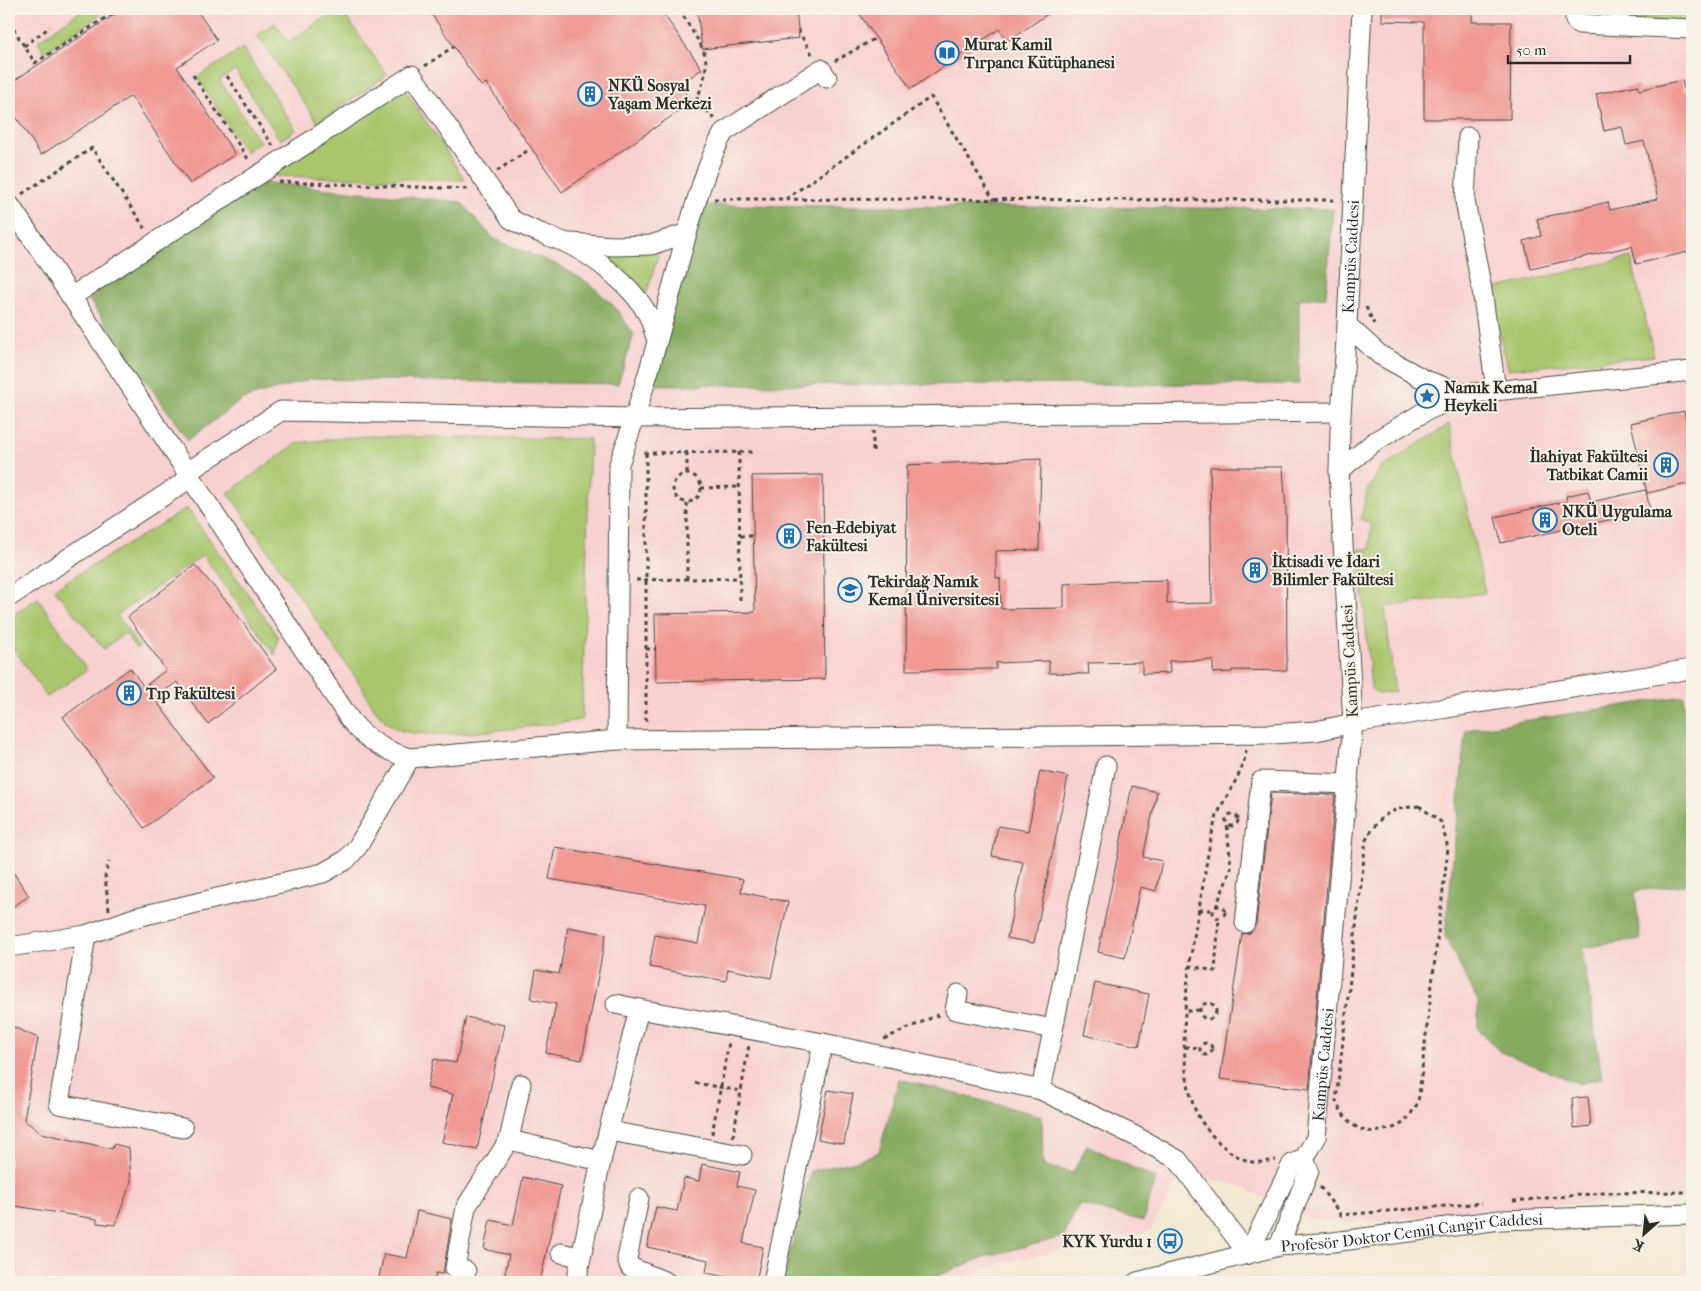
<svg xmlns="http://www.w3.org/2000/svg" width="1701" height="1291" font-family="'IM FELL French Canon',serif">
	<rect width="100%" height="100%" fill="#f7f3e8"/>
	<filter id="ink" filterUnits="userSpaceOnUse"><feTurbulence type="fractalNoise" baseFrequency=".02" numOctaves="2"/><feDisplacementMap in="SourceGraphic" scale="10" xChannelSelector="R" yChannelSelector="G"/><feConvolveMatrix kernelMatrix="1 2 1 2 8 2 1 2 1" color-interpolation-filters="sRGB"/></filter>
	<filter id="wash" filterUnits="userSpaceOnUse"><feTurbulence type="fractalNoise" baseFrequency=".0096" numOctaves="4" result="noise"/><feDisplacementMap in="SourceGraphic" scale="20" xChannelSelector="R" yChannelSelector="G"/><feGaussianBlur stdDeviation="1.12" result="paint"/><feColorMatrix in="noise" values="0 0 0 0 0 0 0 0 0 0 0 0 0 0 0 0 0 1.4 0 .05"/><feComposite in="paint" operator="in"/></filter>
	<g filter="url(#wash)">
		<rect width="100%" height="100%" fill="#f3e9d3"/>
		<polygon fill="#f7d0cf" points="9,9 1692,9 1692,1198 1541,1206 1349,1223 1303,1217 1237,1185 1175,1171 1175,1184 1151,1231 1002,1263 951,1282 9,1282"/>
		<g fill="#a9c66d" stroke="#6a784c">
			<polygon points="83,9 108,9 45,53 38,41"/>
			<polygon points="337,9 341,9 387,75 318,123 257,35 275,23 289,42"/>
			<polygon points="1582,9 1692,9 1692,25 1582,23"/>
			<polygon points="243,48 296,130 280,140 235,70 220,80 260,142 245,152 197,77"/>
			<polygon points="402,85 465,180 266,176"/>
			<polygon points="661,247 646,295 629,276 600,251"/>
			<polygon points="1631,257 1654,356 1508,369 1489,290"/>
			<polygon points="1449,424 1485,593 1385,607 1395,692 1378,694 1371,688 1359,549 1369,549 1371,524 1361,519 1367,491 1380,469"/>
			<path d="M362,436L590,439L582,720C544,724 425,744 395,728C378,718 371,704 362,687L228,493L297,443Z"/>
			<polygon points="187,508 278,636 275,655 203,555 117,615 139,647 136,649 125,633 104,649 54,589"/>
			<polygon points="38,598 87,670 47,697 9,642 9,618"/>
		</g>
		<g fill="#86ab60" stroke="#586b46">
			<polygon points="249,181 461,202 494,239 560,266 590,284 614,306 634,334 618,384 311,379 243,399 188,440 82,290"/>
			<polygon points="703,205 1333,209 1326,297 1299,299 1299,384 653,385"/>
			<polygon points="1683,696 1690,746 1692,746 1692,884 1635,891 1640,939 1582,948 1602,1077 1579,1084 1499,1051 1478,1029 1478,1001 1445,937 1466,730"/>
			<polygon points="899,1079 1042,1116 1043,1165 1073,1173 1087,1145 1156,1179 1143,1221 1079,1204 1063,1237 984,1257 923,1282 782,1282 811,1171 856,1161 879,1152"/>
		</g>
		<g id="blocks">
			<g fill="#f09995">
				<polygon points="123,9 196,9 217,40 177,67 235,154 190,184 131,96 41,155 9,106 9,84"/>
				<polygon points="428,9 660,9 702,69 679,85 692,102 562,192 486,83 481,86"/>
				<polygon points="697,9 796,9 799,38 702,49"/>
				<polygon points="856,9 1055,9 1008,41 999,29 911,89"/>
				<polygon points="1382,9 1472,9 1472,22 1511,22 1510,119 1424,119 1424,22 1382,21"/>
				<polygon points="1682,80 1685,92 1692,90 1692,251 1636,264 1632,246 1531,269 1524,241 1541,236 1537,219 1608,202 1610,210 1658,199 1644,141 1626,145 1622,127 1604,131 1596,94 1638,85 1639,90"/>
				<polygon points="1684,411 1692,447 1692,483 1647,493 1631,423"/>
				<polygon points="1041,459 1039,550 996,551 996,578 1000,578 1001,609 1064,608 1064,584 1122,581 1167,580 1167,604 1212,603 1210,467 1283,467 1286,510 1287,671 1232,670 1232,672 1213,673 1213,660 1169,661 1170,673 1142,674 1142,662 1088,663 1089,674 1049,673 1049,661 996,663 996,669 906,670 907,465"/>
				<polygon points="823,475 825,679 656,682 655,614 755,612 752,476"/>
				<polygon points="1646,490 1650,511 1501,543 1495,517 1567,501 1566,496 1588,491 1591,502"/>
				<polygon points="195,565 233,609 276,669 208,724 177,682 154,698 213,778 144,828 63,717 130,668 144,687 166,670 128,617"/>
				<polygon points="1040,771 1068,777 1034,943 1007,938 1023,862 992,856 998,826 1028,831"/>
				<polygon points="1132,786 1157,792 1143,857 1162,861 1156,891 1140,887 1125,958 1098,952"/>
				<polygon points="1271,793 1335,795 1309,1089 1220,1079 1242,934 1250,933 1256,924"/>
				<polygon points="555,847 743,879 741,892 788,902 771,978 728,969 726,981 649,967 655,935 698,943 705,906 549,879"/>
				<polygon points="9,866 29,896 9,909"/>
				<polygon points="568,927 606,934 582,1060 546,1053 556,1004 531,999 536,970 559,974"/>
				<polygon points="1095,983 1149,994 1139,1046 1084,1035"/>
				<polygon points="466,1017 504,1025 477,1150 442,1142 453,1094 427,1088 434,1059 456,1063"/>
				<polygon points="9,1025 38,1038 24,1120 41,1133 112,1149 114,1144 129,1148 131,1182 115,1225 97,1223 97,1219 9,1205"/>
				<polygon points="828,1090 853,1094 844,1144 818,1139"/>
				<polygon points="1588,1097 1591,1126 1574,1128 1572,1098"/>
				<polygon points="702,1164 740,1172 737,1186 755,1190 743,1243 763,1247 756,1282 706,1273 708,1260 647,1247 656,1207 677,1211 684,1178 699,1181"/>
				<polygon points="523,1177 561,1186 540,1282 503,1282 509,1255 484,1249 490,1220 513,1225"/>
				<polygon points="417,1211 452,1219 443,1274 436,1273 434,1282 378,1282 384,1254 407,1258"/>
			</g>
		</g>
	</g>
	<g filter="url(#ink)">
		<use href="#blocks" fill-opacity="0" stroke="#494844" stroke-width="1"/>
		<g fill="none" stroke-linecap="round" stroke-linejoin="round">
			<g stroke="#494844" stroke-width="21">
				<g id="minor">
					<polyline points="1575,9 1575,20 1579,24 1692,29"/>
					<polyline points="1468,137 1465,201 1482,290 1496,390"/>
					<path d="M9,204C125,375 236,549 351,721C368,741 385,751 410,758L617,740L1273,734L1316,731L1353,723L1692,669"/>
					<polyline points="570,243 614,246 651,245 687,233"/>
					<path d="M71,297L412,75L511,219C529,230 544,234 564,242C593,255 633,286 648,315C652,323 654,332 657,341"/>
					<polyline points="1347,325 1380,355 1425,380 1464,394"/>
					<polyline points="1339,471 1374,442 1424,412 1464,394 1692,371"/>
					<polyline points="186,473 281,411 635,418 1341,412"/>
					<polyline points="9,597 189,479"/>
					<path d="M617,740L619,464C642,399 660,332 678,266C689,226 704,167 724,132L821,69L827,78"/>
					<polyline points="1245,923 1261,781 1349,784"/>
					<polyline points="86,935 59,1104 183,1128"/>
					<polyline points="9,947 86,935 137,917 323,873 346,860 358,846 410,758"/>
					<polyline points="958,994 955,1010 1053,1029"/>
					<polyline points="616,1004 639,1009"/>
					<polyline points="1041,1090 1106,766"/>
					<polyline points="609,1131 742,1155"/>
					<polyline points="509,1140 521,1084"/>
					<path id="s1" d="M1304,1159L1316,1138L1353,723L1339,471L1340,430L1347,325L1362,9"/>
					<polyline points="639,1198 627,1259 630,1267 666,1282"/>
					<polyline points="1279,1246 1309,1171 1304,1159"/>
					<polyline points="561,1253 581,1257"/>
					<polyline points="1248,1254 1292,1164 1304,1159"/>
					<polyline points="464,1282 466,1271 455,1268 466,1207 509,1140 601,1161"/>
					<polyline points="576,1282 601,1161 639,1009 823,1043 1041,1090 1135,1136 1178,1160 1248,1254"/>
					<polyline points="773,1282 823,1043"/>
					<path id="s2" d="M1137,1282L1279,1246L1333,1242L1500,1220L1692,1214"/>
				</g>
			</g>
			<g stroke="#494844" stroke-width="3" stroke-dasharray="4 4" stroke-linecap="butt">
				<path d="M680,9C700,51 717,49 697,99L715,120"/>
				<polyline points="9,22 35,63 119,9"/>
				<polyline points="798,30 813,56"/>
				<polyline points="24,46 50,27"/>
				<polyline points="835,61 876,38"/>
				<polyline points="425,66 454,46"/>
				<polyline points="193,75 250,162"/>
				<polyline points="227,76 273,146"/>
				<polyline points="497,171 527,151"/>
				<polyline points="279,182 470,189"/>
				<polyline points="22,194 92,148 146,230"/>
				<polyline points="714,199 1338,200"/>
				<polyline points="786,199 931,97 994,200"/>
				<polyline points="1366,307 1374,324"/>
				<polyline points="873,451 873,431"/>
				<polyline points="739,452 740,600"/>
				<polyline points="644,453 752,452"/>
				<polyline points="646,453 646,724"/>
				<polyline points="687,453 687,475"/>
				<circle cx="687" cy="488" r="14"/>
				<polyline points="701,488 739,487"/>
				<polyline points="740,536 752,536"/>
				<polyline points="687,579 687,502"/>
				<polyline points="636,580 740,578"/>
				<polyline points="646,649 655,649"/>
				<path d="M1246,750C1243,779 1220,799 1214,826C1208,849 1205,873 1201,897C1190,958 1174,1044 1193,1104C1200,1126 1226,1155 1249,1161C1256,1164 1268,1161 1276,1160"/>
				<path d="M1419,806L1441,822L1448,848L1418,1103C1414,1108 1411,1115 1406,1120C1402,1125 1392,1129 1385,1130C1360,1136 1346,1123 1336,1101L1366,840C1381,814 1388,809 1419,806Z"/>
				<circle cx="1232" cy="820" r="6"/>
				<circle cx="1219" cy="912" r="6"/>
				<polyline points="1216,907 1231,869 1227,824"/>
				<polyline points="109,910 105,877 109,861"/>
				<polyline points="1199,910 1214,910"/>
				<polyline points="1189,966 1215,971 1219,918"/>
				<circle cx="1208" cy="1011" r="8"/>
				<polyline points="1187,1011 1200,1010"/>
				<polyline points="884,1039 940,1014"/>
				<circle cx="1206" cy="1049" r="6"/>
				<polyline points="1185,1047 1199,1048"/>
				<polyline points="695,1083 741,1091"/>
				<polyline points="712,1134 729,1042"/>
				<polyline points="733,1137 749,1045"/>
				<polyline points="1320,1187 1341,1215 1482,1203"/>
				<polyline points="1513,1201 1602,1193 1692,1192"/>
			</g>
			<use href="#minor" stroke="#fff" stroke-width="19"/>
		</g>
	</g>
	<defs>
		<g id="library-ring" transform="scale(1.25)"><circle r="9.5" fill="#f7f3e8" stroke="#1f6fb2" stroke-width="1.5"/><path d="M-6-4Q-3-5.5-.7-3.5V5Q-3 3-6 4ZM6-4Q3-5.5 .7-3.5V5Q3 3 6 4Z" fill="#1f6fb2"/></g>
		<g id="building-ring" transform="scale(1.25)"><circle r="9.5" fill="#f7f3e8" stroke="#1f6fb2" stroke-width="1.5"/><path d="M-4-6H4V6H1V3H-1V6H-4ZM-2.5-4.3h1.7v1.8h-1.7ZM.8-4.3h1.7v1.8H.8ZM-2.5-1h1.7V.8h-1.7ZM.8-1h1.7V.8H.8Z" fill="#1f6fb2"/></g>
		<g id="sight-ring" transform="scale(1.25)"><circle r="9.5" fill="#f7f3e8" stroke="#1f6fb2" stroke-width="1.5"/><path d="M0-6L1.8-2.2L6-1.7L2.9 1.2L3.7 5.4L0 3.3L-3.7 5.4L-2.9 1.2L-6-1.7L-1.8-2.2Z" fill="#1f6fb2"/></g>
		<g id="university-ring" transform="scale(1.25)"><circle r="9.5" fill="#f7f3e8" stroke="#1f6fb2" stroke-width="1.5"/><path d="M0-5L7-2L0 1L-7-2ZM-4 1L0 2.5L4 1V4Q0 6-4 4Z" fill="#1f6fb2"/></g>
		<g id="bus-ring" transform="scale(1.25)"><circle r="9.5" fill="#f7f3e8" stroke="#1f6fb2" stroke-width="1.5"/><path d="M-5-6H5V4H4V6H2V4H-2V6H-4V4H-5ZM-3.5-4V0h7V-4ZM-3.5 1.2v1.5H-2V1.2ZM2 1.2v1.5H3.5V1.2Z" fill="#1f6fb2"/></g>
	</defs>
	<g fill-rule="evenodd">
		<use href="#library-ring" x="947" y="53"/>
		<use href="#building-ring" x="590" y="94"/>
		<use href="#sight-ring" x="1427" y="396"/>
		<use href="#building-ring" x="1666" y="465"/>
		<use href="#building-ring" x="1545" y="520"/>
		<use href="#building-ring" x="789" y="536"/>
		<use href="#building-ring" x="1255" y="570"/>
		<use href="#university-ring" x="850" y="590"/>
		<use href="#building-ring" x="129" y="693"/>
		<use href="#bus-ring" x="1170" y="1241"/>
	</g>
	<g text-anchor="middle" stroke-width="4" stroke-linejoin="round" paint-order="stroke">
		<g font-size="16" font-weight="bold" fill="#2b2b2b" stroke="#f7f3e8" text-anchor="start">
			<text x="964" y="50">Murat Kamil<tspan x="964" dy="18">Tırpancı Kütüphanesi</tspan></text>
			<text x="608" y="91">NKÜ Sosyal<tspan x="608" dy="18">Yaşam Merkezi</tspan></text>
			<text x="1444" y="393">Namık Kemal<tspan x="1444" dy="18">Heykeli</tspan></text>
			<text x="1648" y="462" text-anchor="end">İlahiyat Fakültesi<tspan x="1648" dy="18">Tatbikat Camii</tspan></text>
			<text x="1562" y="517">NKÜ Uygulama<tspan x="1562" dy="18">Oteli</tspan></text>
			<text x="806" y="533">Fen-Edebiyat<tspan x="806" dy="18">Fakültesi</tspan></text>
			<text x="1272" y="567">İktisadi ve İdari<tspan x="1272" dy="18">Bilimler Fakültesi</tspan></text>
			<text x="868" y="587">Tekirdağ Namık<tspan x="868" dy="18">Kemal Üniversitesi</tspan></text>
			<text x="146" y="699">Tıp Fakültesi</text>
			<text x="1152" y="1247" text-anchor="end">KYK Yurdu 1</text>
		</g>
		<g font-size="16" fill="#2b2b2b" stroke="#f7f3e8">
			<text dy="6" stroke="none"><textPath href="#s1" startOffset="908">Kampüs Caddesi</textPath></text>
			<text transform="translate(1349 661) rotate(-93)" y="6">Kampüs Caddesi</text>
			<text dy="6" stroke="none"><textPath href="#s1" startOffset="98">Kampüs Caddesi</textPath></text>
			<text dy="6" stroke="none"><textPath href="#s2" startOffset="280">Profesör Doktor Cemil Cangir Caddesi</textPath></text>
		</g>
	</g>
	<rect width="1701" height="1291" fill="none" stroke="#f7f3e8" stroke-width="30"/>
	<g transform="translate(1644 1234) rotate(207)" stroke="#f7f3e8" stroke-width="4" paint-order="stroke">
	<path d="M0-4L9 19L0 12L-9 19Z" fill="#2b2b2b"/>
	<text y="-8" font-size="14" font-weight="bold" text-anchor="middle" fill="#2b2b2b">K</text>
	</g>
	<path d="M1508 55v8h122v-8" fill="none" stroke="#2b2b2b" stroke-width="2.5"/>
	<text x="1516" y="55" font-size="15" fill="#2b2b2b" stroke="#f7f3e8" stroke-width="4" paint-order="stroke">50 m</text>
</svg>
